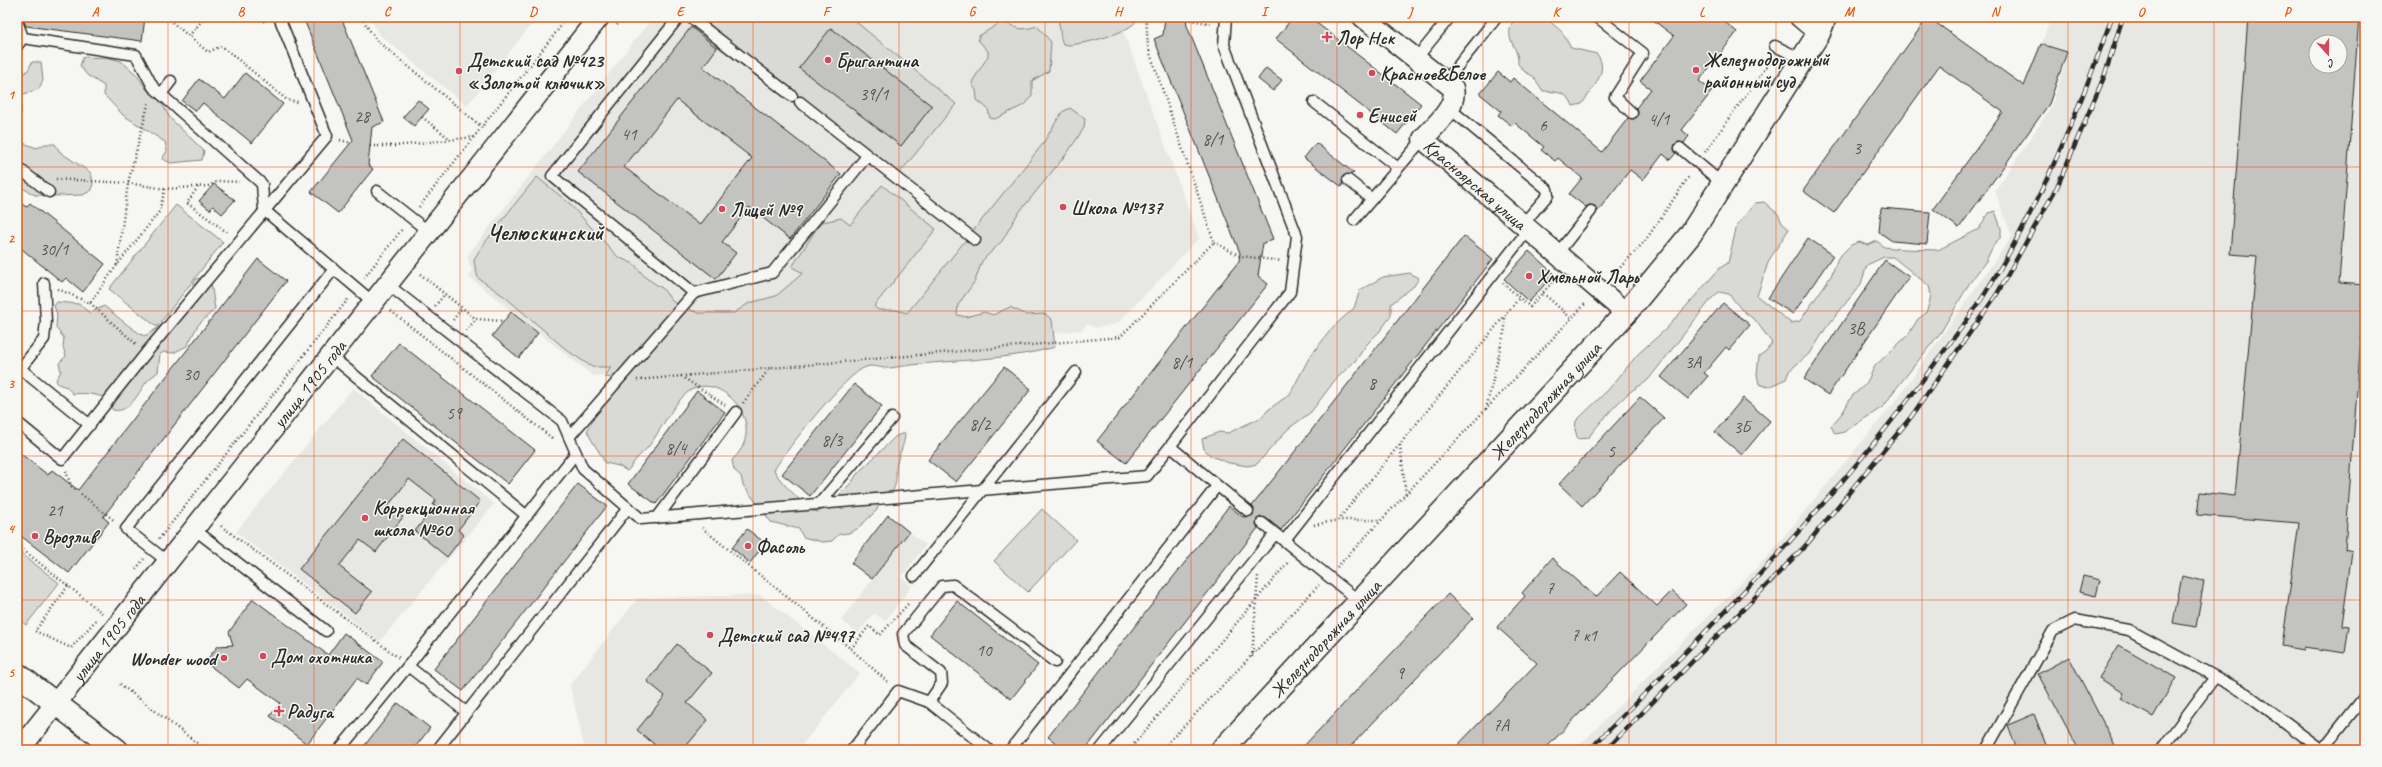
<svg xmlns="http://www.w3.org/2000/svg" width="2382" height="767" font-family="Caveat,sans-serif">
	<rect width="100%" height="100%" fill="#f6f6f2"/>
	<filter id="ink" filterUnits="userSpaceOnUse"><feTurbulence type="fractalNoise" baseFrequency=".025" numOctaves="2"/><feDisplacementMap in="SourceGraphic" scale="8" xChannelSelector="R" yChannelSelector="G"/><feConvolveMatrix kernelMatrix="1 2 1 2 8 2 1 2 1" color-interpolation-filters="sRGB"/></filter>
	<g filter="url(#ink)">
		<g fill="#e7e7e3" fill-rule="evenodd">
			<polygon points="369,17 537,17 467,106 381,36"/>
			<polygon points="653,17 697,17 955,104 850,17 1118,17 1199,238 1117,324 1095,328 1087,324 1082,330 894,350 593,376 468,276 472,271 467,256"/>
			<path d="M2051,17H2365V750H1575L1767,557L1898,398L2012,236L1995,191L2052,106L2068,52L2042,43ZM2316,42H2340V66H2316Z"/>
			<polygon points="353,388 494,504 380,641 236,532"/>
			<polygon points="909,532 926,545 901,577 912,586 885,621 874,613 858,633 841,620"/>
			<polygon points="760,595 860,673 798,750 585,750 570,685 638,598"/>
		</g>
		<g fill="#d9d9d5" stroke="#828280">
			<polygon points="697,17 850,17 956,104 898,175"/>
			<path d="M1057,17H1137V20C1130,33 1084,44 1069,45L1063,44C1059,36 1061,26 1057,17Z"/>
			<path d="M1524,17H1545L1562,32L1571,48L1597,54C1610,71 1592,88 1582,104L1573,106C1568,92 1557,92 1543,91L1533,76L1525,72L1518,64C1519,45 1503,41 1513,21Z"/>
			<path d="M1000,23C1015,22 1013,34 1037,26L1051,42L1049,71L1032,81V95L1026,104L995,119L990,118L988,109L977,100L976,90L973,86L972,82L988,56V51L978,40L979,36Z"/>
			<polygon points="83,57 110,58 121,61 127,66 137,75 147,90 161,102 170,118 204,151 202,160 171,163 162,159 167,151 165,142 123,115 104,95 104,86 87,75 80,66"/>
			<polygon points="32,62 41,62 43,80 39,89 21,95 21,113 17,116 17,79 28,70"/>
			<path d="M1070,108L1085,119L1084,128L1068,152L1017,215L1002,241L982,261L975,281L958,305L957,315L966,317L984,312L993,315L1010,307L1027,315L1045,314L1052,320L1055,347C1001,362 945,359 890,368C881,369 874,364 866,367C846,373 786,450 774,470C783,487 798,496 809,510L818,512L826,508L852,482L857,474L896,436L905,433C905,446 897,456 896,469C896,476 897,481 894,488C891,495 886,497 880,500L877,510L857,529L849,533L839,534L832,541L822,542L803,537L799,529L771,522L743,485L741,476L734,470L732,460C772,424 718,368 688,392C672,405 661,430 649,446C644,452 638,456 634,462C631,465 631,468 627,471L619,466L605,463C600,451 592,443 587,431L598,410L623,380L605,377L611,367H592L568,351L505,297L478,278C477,272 474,266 474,260C475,253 529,186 537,177L569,203L618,257L634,264L646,278L662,288L673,302L698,313H734L749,303L776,296L803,273L792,267L817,228L823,222L841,218L850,225L882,185L936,229L874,306L878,310H896L907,313L1042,145L1062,112Z"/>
			<polygon points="20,142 37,148 45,144 55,144 60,152 91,173 93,182 92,190 83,195 54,196 35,195 17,185 17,143"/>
			<path d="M1764,202L1778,214L1782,223L1789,229L1769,260L1757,296L1791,323L1800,321L1831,276L1838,258L1851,245L1859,242L1868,245L1877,241L1884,247L1902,249L1938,250L1979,229L1988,213L1995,211L2001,228V237L1994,244L1986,261L1969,284L1941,332L1894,391L1884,406L1844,432L1835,434L1831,426L1843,412L1852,396L1866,384L1875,366L1908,335L1918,319L1926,313L1929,304L1931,295L1929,286L1893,257H1884L1867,265L1861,284L1826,328L1811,352L1789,371L1786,379L1768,387L1759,384L1757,374L1759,356L1766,351L1772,343L1756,321L1741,309L1729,294L1719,292L1712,298L1648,380C1643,385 1636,387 1630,392C1614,406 1601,421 1588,438L1578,439L1575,430L1576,421L1609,389L1638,354L1666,329L1720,268L1728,263L1737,225L1755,203Z"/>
			<polygon points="176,205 223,242 157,327 109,289"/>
			<polygon points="1410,273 1419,278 1414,286 1391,304 1391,316 1380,331 1367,344 1356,360 1335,380 1311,412 1288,429 1257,464 1248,466 1229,463 1211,456 1204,449 1202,439 1219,432 1228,433 1262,417 1268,410 1290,394 1309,358 1333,327 1354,308 1360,290 1383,277"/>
			<path d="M204,277L211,282L215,309L198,325L187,346L173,353L164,352L160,354L158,372C155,375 151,377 148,380C139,391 130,414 113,410C110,407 108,402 105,399C98,393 81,393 73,394L67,387L58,384L56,380L61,371L59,363L66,356L63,347L64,338L56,328L57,314L54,306L57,302L79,304L90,313L104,306C118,317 130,328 144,336C161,329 185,304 192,288C193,285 193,282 196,279Z"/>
			<polygon points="1042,509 1076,540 1028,592 994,561"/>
			<polygon points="17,550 59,583 26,625 17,618"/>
		</g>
		<g fill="#c3c3c0" stroke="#2b2b2b" fill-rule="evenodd">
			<polygon points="22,17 145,17 142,41 26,26"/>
			<polygon points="303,17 341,17 384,122 372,127 368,165 373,169 338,213 311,192 353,140"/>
			<polygon points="1165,17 1186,17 1187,26 1273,239 1263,243 1258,276 1268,284 1126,463 1097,441 1239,261 1240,253 1154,39 1163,35"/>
			<polygon points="1293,17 1309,17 1421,104 1397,134 1276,39"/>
			<polygon points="1649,17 1719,17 1737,32 1699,81 1712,91 1682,130 1689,136 1684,143 1678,142 1675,144 1674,150 1676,153 1670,160 1663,154 1643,180 1630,170 1597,212 1595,206 1589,205 1586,207 1569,194 1582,178 1558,158 1555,161 1541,150 1544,147 1515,123 1512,126 1498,115 1501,111 1480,94 1498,72 1510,82 1513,78 1602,152 1628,118 1633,119 1637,117 1638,112 1636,108 1651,89 1640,81 1674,36"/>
			<polygon points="1928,17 2024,86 2041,44 2067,52 2049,104 1959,228 1933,209 2003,112 1939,66 1834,213 1803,191"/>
			<path d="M2248,17H2359L2339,283L2365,285L2345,549L2352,551L2342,625L2349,626L2345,653L2304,647V650L2282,646L2299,523L2197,515L2200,492L2235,496L2257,256L2230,254ZM2316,42H2340V66H2316Z"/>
			<path d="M691,27L717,48L703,67L841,174L790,239L749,207L722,242L736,253L716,279L578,172ZM677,100L752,158L700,225L624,167Z"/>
			<polygon points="831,28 932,106 901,146 799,68"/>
			<polygon points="1266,68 1282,80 1273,91 1258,79"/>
			<polygon points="245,73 283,104 252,143 203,103 196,111 182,101 199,79 225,99"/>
			<polygon points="418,100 429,109 414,126 403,117"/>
			<polygon points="1316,143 1354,173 1343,176 1342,187 1304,158"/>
			<polygon points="214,184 235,200 222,214 213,206 210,210 199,201"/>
			<polygon points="17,200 26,207 30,203 105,264 83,292 66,278 62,282 17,245"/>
			<polygon points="1881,208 1930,212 1927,244 1892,241 1879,232"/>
			<polygon points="1464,236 1493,259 1281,530 1266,518 1257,519 1256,522 1258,528 1085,750 1065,750 1048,737 1229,506 1243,517 1253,515 1254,509 1252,506"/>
			<polygon points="1808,238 1833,255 1793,314 1768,298"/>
			<polygon points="1529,251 1554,274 1529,302 1504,279"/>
			<polygon points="258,259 286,281 103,517 109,522 69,573 17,533 17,451 48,475 52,470 78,490"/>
			<polygon points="1885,260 1909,277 1828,395 1804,379"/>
			<polygon points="1723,303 1750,325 1729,350 1726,347 1704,373 1708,376 1688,399 1661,377"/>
			<polygon points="511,312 538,333 519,358 492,336"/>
			<polygon points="399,343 535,450 508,484 372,376"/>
			<polygon points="1004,367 1031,389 956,482 928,460"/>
			<polygon points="854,384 882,406 810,496 782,474"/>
			<polygon points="697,391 725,412 656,504 628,484"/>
			<polygon points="1640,397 1664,418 1582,506 1559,484"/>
			<polygon points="1743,398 1770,421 1742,455 1715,432"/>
			<polygon points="403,439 480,501 458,530 464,535 447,557 415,531 435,506 433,505 436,500 409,479 388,506 403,517 376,552 360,540 339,566 372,592 355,613 299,569"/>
			<polygon points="578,484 607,506 463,691 434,669"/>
			<polygon points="888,515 909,532 872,579 851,563"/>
			<polygon points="747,529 765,543 750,563 732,548"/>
			<polygon points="1552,558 1596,597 1620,572 1657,606 1672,591 1686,604 1544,750 1453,750 1537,663 1497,627 1525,596 1522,593"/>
			<polygon points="2083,576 2100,580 2096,596 2079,592"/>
			<polygon points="2182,576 2204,581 2196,627 2173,623"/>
			<polygon points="1448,594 1473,618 1347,750 1300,750"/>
			<polygon points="253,599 328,655 344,633 383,662 366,685 357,678 307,744 270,716 280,703 247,679 239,688 205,662 218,646 233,645 229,632"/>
			<polygon points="957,601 1038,665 1011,699 930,635"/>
			<polygon points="677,644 712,673 687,703 708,720 683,750 661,750 637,730 665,696 647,681"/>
			<polygon points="2119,645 2176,678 2153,717 2121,699 2124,693 2099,678"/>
			<polygon points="2069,657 2115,745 2105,750 2079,750 2038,674"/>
			<polygon points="398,703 430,728 413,750 361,750"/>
			<polygon points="2034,714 2048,750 2017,750 2008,725"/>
		</g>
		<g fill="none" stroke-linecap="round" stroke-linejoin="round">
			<g stroke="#2b2b2b" stroke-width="13">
				<g id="lane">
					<polyline points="690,17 792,96"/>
					<polyline points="1597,17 1643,53 1615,97 1632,113"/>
					<polyline points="17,21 23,38"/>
					<polyline points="17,46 23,38 136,55 153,87 262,184 264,210 373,302"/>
					<polyline points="1775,46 1802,59"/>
					<polyline points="1416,59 1450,17"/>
					<polyline points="1445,82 1497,17"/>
					<polyline points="161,94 171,81"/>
					<polyline points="800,102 975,240"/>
					<polyline points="1314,102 1398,168"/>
					<polyline points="1449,108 1547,189 1548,195 1522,225"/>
					<polyline points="1680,148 1723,184"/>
					<polyline points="17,167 49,192"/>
					<polyline points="1348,180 1372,199"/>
					<polyline points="377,191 429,232"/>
					<polyline points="1354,220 1423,139"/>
					<polyline points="1557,254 1591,211"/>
					<polyline points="387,284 562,421 583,469 641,519 1147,476 1290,292 1297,236 1224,45 1226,17"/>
					<polyline points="694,293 772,273 867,156"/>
					<polyline points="331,356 527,516"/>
					<polyline points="17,366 90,425"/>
					<polyline points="17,373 44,339 46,321 44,283"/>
					<polyline points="17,422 62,459 146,353 327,136 279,17"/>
					<polyline points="569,437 694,293 552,176 679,17"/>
					<polyline points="1171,447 1248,511"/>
					<polyline points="819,504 892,418"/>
					<polyline points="657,518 736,412"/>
					<polyline points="1262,523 1359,601"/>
					<polyline points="194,529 326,631"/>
					<polyline points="1284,541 1528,230"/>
					<polyline points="168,562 126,529 334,269"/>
					<polyline points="914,576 1076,372"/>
					<polyline points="408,666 576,453"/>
					<polyline points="929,702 942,683 941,673 905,645 903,634 942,586 953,585 1055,662"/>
					<polyline points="339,750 408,666 466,712"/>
					<polyline points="437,750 628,508"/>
					<polyline points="852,750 898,691 929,702 989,750"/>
					<polyline points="1010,750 1217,486"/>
					<polyline points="1100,750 1275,534"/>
					<polyline points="1986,750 2053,631 2075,620 2129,630 2247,694 2322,750"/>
					<polyline points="2161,750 2215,677"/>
					<polyline points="2322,750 2365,696"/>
				</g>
			</g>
			<g stroke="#2b2b2b" stroke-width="23">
				<g id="street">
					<path id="s1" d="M1363,17L1453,88C1458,107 1434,126 1423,139L1626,313"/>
					<polyline points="1800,17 1819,33"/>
					<path id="s2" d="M19,750L599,17"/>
				</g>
			</g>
			<g stroke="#2b2b2b" stroke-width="25">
				<g id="secondary">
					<path id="s3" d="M1222,750L1626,313L1690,235L1819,33L1825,17"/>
				</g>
			</g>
			<g stroke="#2b2b2b" stroke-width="25">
				<polyline id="primary" points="17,674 117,750"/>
			</g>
			<g stroke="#2b2b2b" stroke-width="2.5" stroke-dasharray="1 3" stroke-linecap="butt">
				<polyline points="166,17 208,52 222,46 287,100 298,102"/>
				<polyline points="252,17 266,22"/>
				<polyline points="361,17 376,40 482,127"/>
				<polyline points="1868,17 1877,21 1879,17"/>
				<polyline points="1186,19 1213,24"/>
				<polyline points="617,25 623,17"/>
				<polyline points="189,36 205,17"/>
				<polyline points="422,117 450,139"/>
				<polyline points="340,140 351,143"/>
				<polyline points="370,146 395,146 474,137"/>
				<polyline points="1705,152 1772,59"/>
				<polyline points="56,179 128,183 165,189"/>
				<polyline points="198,187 187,203 228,233"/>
				<polyline points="419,207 568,17"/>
				<polyline points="1214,242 1240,256 1282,261"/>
				<polyline points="117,265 128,183 149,101"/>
				<polyline points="420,274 476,319 504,321"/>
				<polyline points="1612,276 1645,241 1690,175"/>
				<polyline points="364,278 403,228"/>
				<polyline points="1503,283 1530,307 1556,278"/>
				<polyline points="58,289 90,303 117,265 159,212 165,189 208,186 218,181 239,182"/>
				<polyline points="1543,293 1572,319"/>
				<polyline points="90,303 136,344"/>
				<polyline points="435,306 445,294"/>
				<polyline points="391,311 552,438 554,438"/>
				<polyline points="453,320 462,308"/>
				<polyline points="466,331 476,319"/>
				<polyline points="681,376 725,405"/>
				<polyline points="637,380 1120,337 1214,242 1148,47 1146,17"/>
				<polyline points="743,403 770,368"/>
				<polyline points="1486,409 1505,328 1505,316"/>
				<polyline points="1400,445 1406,494"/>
				<polyline points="66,471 71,486 77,491"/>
				<polyline points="81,494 115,521"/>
				<polyline points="1338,520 1520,297"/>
				<polyline points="1314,525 1338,520 1381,520"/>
				<polyline points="221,526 399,658"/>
				<polyline points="702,528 851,649 889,683"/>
				<polyline points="159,539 349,298"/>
				<polyline points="17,545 102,613"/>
				<polyline points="1337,567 1586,303"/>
				<polyline points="136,569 144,559"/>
				<polyline points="68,586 35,631 71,648 97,619"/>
				<polyline points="851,649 869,626 880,635 909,603"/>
				<polyline points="1252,657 1258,576"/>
				<polyline points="120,684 206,750"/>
				<polyline points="1129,750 1289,561"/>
				<polyline points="1161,750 1319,585"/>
			</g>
			<use href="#lane" stroke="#f6f6f2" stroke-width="10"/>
			<use href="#street" stroke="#f6f6f2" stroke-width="20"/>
			<use href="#secondary" stroke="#f6f6f2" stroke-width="22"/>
			<use href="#primary" stroke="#f6f6f2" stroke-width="22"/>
			<g stroke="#2b2b2b" stroke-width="4.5">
				<g id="rail">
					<path d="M1589,750C1712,627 1834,503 1936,362C1954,337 1974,313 1989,287C2041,203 2079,110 2112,17"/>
					<polyline points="1606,750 1807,544 1911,417 1997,294 2057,187 2104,77 2123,17"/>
				</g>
			</g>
			<use href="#rail" stroke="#f6f6f2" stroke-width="3" stroke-dasharray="9" stroke-linecap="butt"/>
		</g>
	</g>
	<path fill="none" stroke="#e8590c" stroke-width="1" stroke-opacity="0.55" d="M168,17V750M314,17V750M460,17V750M606,17V750M753,17V750M899,17V750M1045,17V750M1191,17V750M1337,17V750M1483,17V750M1629,17V750M1776,17V750M1922,17V750M2068,17V750M2214,17V750M17,167H2365M17,311H2365M17,456H2365M17,600H2365"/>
	<g fill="#d1495b" stroke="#f6f6f2" stroke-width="1.5">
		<path d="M1325 31h4v4h4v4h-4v4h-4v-4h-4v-4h4z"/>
		<circle cx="828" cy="60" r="4"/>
		<circle cx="1696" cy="70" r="4"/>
		<circle cx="459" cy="71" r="4"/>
		<circle cx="1372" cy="73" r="4"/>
		<circle cx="1360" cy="115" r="4"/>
		<circle cx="1063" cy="207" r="4"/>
		<circle cx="722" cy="209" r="4"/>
		<circle cx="1529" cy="276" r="4"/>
		<circle cx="365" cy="518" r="4"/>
		<circle cx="35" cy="536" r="4"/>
		<circle cx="748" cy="546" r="4"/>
		<circle cx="710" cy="635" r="4"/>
		<circle cx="263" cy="656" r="4"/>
		<circle cx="224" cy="658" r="4"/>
		<path d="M277 705h4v4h4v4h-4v4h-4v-4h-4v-4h4z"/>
	</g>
	<g text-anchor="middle" stroke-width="3" stroke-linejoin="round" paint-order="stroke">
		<g font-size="17" fill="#515150">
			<text x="874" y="100">39/1</text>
			<text x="362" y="122">28</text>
			<text x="1659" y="125">4/1</text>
			<text x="1543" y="131">6</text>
			<text x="629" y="140">41</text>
			<text x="1213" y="145">8/1</text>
			<text x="1857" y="154">3</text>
			<text x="54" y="255">30/1</text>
			<text x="1856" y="334">3В</text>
			<text x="1182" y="368">8/1</text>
			<text x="1693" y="368">3А</text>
			<text x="191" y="380">30</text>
			<text x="1372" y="389">8</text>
			<text x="454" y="419">59</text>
			<text x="980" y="430">8/2</text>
			<text x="1742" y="433">3Б</text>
			<text x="832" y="446">8/3</text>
			<text x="676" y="454">8/4</text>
			<text x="1611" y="457">5</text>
			<text x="55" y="516">21</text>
			<text x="1550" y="594">7</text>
			<text x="1584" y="641">7 к1</text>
			<text x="984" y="656">10</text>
			<text x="1400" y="679">9</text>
			<text x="1501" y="731">7А</text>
		</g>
		<g font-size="19" font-weight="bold" fill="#2b2b2b" stroke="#f6f6f2" text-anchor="start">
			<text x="1336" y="44">Лор Нск</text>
			<text x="1704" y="66">Железнодорожный<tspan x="1704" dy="22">районный суд</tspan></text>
			<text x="467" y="67">Детский сад №423<tspan x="467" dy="22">«Золотой ключик»</tspan></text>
			<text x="836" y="67">Бригантина</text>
			<text x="1380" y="80">Красное&amp;Белое</text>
			<text x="1368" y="122">Енисей</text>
			<text x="1071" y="214">Школа №137</text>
			<text x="730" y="216">Лицей №9</text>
			<text x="1537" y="283">Хмельной Ларь</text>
			<text x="373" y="514">Коррекционная<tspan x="373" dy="22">школа №60</tspan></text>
			<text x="43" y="543">Врозлив</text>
			<text x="756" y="553">Фасоль</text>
			<text x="718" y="642">Детский сад №497</text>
			<text x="271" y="663">Дом охотника</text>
			<text x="216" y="665" text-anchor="end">Wonder wood</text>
			<text x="287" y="718">Радуга</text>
		</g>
		<g font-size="19" fill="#2b2b2b" stroke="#f6f6f2">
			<text dy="7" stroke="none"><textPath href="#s1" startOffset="245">Красноярская улица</textPath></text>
			<text dy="7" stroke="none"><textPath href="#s2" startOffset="467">улица 1905 года</textPath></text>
			<text dy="7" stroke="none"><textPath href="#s3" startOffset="476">Железнодорожная улица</textPath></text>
			<text dy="7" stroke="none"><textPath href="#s2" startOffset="143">улица 1905 года</textPath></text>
			<text dy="7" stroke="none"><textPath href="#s3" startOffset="152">Железнодорожная улица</textPath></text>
		</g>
		<g font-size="23" font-weight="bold" fill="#2b2b2b" stroke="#f6f6f2">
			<text x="545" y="240">Челюскинский</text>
		</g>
	</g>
	<rect width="2382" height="767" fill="none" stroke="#f6f6f2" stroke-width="44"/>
	<g transform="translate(2328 54) rotate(159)"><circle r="19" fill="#f6f6f2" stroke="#a5a5a2"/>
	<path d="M0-3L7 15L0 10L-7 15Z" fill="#d1495b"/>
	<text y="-6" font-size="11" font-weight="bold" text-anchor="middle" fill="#2b2b2b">С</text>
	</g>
	<rect x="22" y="22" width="2338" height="723" fill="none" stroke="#e8590c" stroke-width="1.5"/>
	<g font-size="13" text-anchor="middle" font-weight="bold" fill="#e8590c">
		<text x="95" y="16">A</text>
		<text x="241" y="16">B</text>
		<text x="387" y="16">C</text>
		<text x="533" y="16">D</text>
		<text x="680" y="16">E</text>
		<text x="826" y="16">F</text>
		<text x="972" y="16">G</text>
		<text x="1118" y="16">H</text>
		<text x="1264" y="16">I</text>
		<text x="1410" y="16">J</text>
		<text x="1556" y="16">K</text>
		<text x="1702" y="16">L</text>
		<text x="1849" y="16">M</text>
		<text x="1995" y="16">N</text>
		<text x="2141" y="16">O</text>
		<text x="2287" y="16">P</text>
		<text x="11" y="99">1</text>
		<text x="11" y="243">2</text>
		<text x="11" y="388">3</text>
		<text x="11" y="533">4</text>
		<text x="11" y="677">5</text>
	</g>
</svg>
